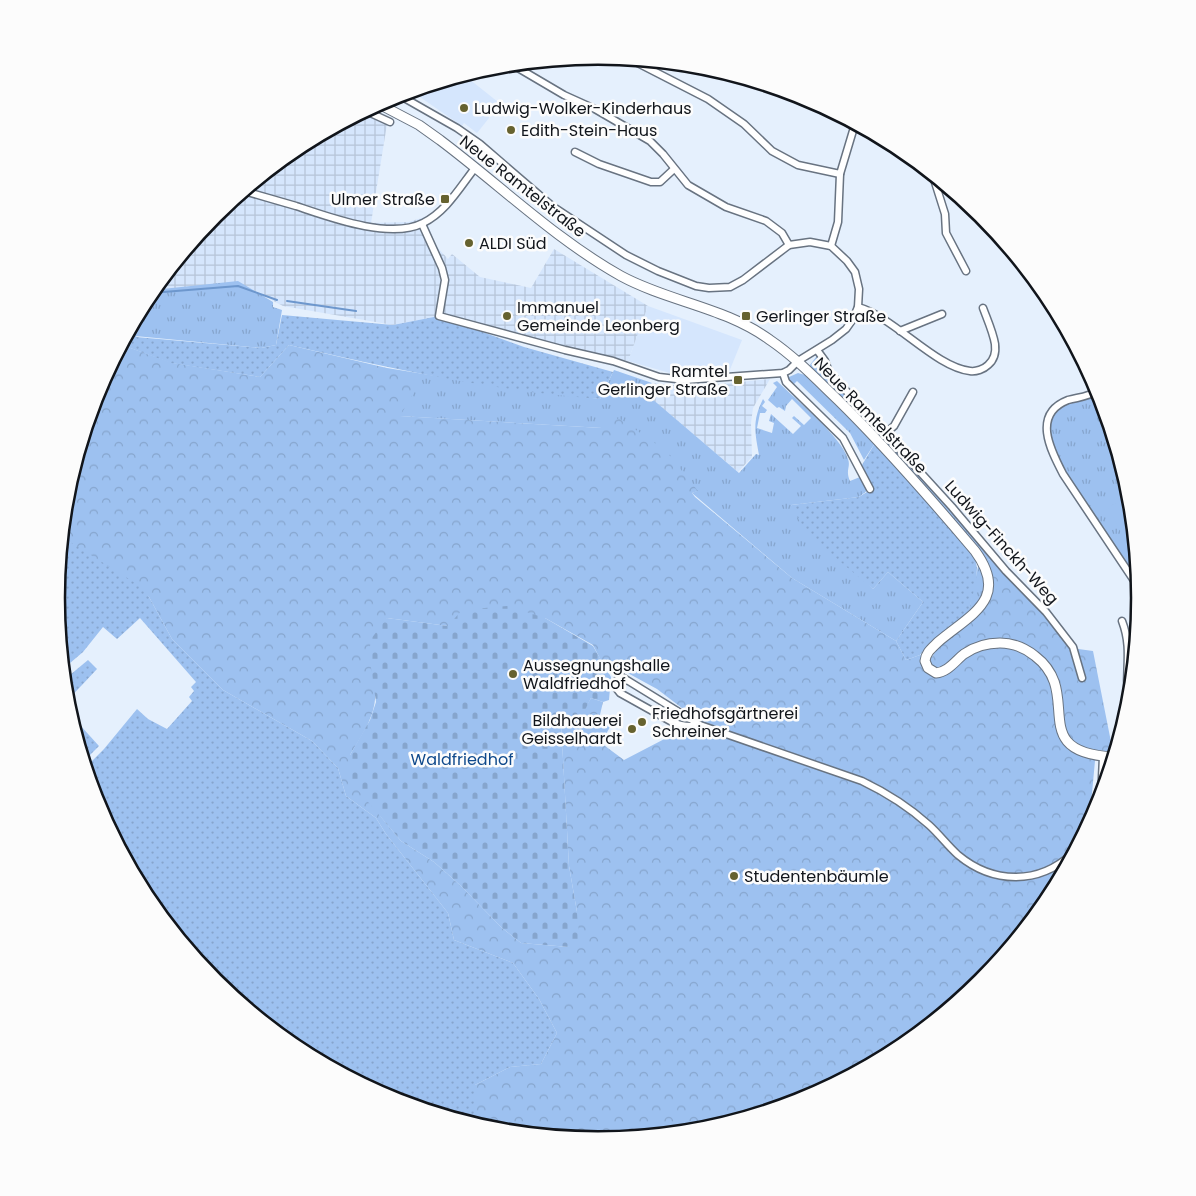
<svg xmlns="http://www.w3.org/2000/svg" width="1196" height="1196" font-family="Poppins,sans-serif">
	<defs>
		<pattern id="industrial-grid" width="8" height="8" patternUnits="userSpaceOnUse" patternTransform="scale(1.25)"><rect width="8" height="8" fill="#d5e6fd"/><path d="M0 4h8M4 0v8" fill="none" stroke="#b6c4d8"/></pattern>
		<pattern id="grass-tufts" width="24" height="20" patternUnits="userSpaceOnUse" patternTransform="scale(1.25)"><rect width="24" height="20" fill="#9dc1f0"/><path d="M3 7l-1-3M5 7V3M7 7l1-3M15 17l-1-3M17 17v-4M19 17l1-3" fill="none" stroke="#86a5cd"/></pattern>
		<pattern id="forest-crowns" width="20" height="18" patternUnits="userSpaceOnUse" patternTransform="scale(1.25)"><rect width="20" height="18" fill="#9dc1f0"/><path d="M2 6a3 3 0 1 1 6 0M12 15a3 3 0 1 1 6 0" fill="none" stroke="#86a5cd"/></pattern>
		<pattern id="cemetery-stones" width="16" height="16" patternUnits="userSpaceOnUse" patternTransform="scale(1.25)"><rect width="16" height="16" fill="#9dc1f0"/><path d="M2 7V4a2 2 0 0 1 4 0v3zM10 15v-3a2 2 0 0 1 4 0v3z" fill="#86a5cd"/></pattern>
		<pattern id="park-dots" width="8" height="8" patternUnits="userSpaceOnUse" patternTransform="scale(1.25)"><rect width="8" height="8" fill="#9dc1f0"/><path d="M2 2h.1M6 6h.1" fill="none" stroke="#86a5cd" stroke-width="1.8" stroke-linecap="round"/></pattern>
	</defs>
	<rect width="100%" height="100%" fill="#e5f0fd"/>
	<g fill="#d5e6fd">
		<polygon points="464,75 498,102 488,113 489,118 477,133 464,123 462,126 417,95 424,87"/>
		<polygon points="648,306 742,340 729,372 687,378 628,361"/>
	</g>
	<g fill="url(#industrial-grid)">
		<polygon points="369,109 388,118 371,223 408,222 425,217 436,246 448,259 452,254 480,277 531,288 554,249 648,306 628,361 536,342 439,316 393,325 283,306 252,290 153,290 215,215 297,147"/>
		<polygon points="770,379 753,408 751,423 752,457 738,472 643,392 652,383 683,386 711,385"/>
	</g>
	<g fill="url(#grass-tufts)">
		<polygon points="238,281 273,302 273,307 282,310 276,345 261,348 135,336 142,317 139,314 153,290"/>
		<polygon points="817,356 822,361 825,369 943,500 992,558 986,561 872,430 809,366"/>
		<path d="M387,368L491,385L600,399L614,370L652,383L644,392L739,473L756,454L759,455C755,433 752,421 763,399L765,402L762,406L767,410L765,413H760L757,428L772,433L774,423L769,421L771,414L793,434L801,426L792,418L794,416L804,425L811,418L792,399L786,406L785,411L779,407L777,408L768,400L777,387L773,383L777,381C795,399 841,436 848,459C851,467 845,470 850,481L860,477L868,490L859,497L791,505L873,589L888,572L923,602L896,641L792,578L692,493L697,491L602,428L399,416Z"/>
		<polygon points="798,373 805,375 875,443 864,460 850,433 797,381 793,385 789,380 789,377"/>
		<polygon points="1099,391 1129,493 1139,588 1054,457 1047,425 1057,406"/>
		<path d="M978,567H981C987,590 983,597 968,614Z"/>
	</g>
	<path fill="url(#forest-crowns)" fill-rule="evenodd" d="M122,345L173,363L260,377L289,345L387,368L417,387L400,416L602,428L619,418L666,451L698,491L692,493L695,497L792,578L896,641L906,660L920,655L932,657L937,649L987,606C996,592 994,576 986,561L992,558L1012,581L1045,614L1071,648L1093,651L1113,752L1096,750L1091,804L1099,803L1098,806L1048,899L981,981L899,1049L805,1099L703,1129L598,1140L492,1129L475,1124V1085L510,1067L541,1064L557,1033L539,999L513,963L454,940L448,913L386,834L376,818L346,796L338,768L312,741L223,690L172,639L149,597L62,537L67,492L98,390ZM387,618L448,626L545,618L593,645L605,668L617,672L624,671L657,689L699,721L624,760L601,743L610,727L599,719L603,702L591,698L582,714L561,723L569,866L577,912L569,947L521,943L502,928L461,886L434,862L401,841L381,817L350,755C362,735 377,714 375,691Z"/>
	<polygon fill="url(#cemetery-stones)" points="507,606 545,618 593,646 611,677 609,700 603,702 591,698 583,714 561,723 569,866 577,912 580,943 569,947 521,943 502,928 461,886 434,862 401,841 347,777 350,755 370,720 376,702 369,654 371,639 387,618 448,626 462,610"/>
	<g fill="url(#park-dots)">
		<path d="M138,314L142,317L136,337L261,348L276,345L282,315L393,325L439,316L524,347L613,372L600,399C495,391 391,369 289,345L260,377L171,363L122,345Z"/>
		<polygon points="875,443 923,495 975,558 977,568 976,582 968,614 927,646 920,655 906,660 896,641 923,602 888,572 873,589 806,533 791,505 859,497 873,488 862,465"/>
		<polygon points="62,537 137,584 149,597 172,639 223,690 312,741 338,768 346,796 376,818 386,834 448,913 454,940 513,963 539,999 557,1033 541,1064 510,1067 475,1085 475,1124 390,1098 297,1048 215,981 147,899 97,805 86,767 104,749 137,709 148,719 167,729 192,701 189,697 194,691 191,687 196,682 140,618 117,639 103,627 83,652 63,669 56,598"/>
		<polygon points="88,660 97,669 66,702 64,680"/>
		<polygon points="69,713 99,746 84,761"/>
	</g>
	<polygon fill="#9dc1f0" points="1130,496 1136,562 1108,507"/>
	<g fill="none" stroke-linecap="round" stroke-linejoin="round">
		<g stroke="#6d97cd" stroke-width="2">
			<polyline points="151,293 238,286 277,300"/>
			<polyline points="287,301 356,311"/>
		</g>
		<g stroke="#687381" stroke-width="9">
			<g id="street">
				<polyline points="630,59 708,99 744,124 772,151 798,165 840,174"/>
				<polyline points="513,65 564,95 595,109 650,141 663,154 688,185 726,207 766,221 782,233 789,245"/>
				<polyline points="399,95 457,128 480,144 552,206 626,255 658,271 696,286 709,288 730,287 743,280 789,245 810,242 831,246 847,261 855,272 859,289 858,307 853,319 846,329 832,340 798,361 789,370 783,373 685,380 659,377 613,361 565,350 439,316 445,280 442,268 422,224"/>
				<polyline points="366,111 390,122"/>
				<polyline points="575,152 599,164 651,182 660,182 674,169"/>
				<polyline points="933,176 945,214 946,233 966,271"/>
				<path d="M244,191C261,196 279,201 296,206C329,217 390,240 423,223C446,212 460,187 475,168"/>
				<polyline points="831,246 838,222 840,174 855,124"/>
				<path d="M858,307C894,317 935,367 970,371C976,372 984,369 988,365C994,360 996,352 995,344C993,332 987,319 983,308"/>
				<polyline points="900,331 942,314"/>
				<polyline points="817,350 825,361 829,372 952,507 1006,571 1046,612 1073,647 1082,678"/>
				<polyline points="783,373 786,382 843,438 870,489"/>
				<path d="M1098,390C1089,397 1079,397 1068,400C1032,414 1050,449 1063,474L1139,588"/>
				<polyline points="886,433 894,426 913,392"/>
				<path d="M1122,621C1134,652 1123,675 1129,705"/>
				<path d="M700,725C690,727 681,726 672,722L620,693L616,688L615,683L620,677H622L700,725L862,781C887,793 909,807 929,825C939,834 948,846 958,855C993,884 1038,885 1072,854"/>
				<polyline points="1101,798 1103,757"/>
			</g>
		</g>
		<g stroke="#687381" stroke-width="11">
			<path id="secondary" d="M379,104L419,125L440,140C500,185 555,239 621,276C669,302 725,307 770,340C795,357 816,379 838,400C887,448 931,499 975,551C1010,599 971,614 938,642C932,648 926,652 925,661L928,668L936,673C948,672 955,661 964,654C974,647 987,643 1000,643C1012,643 1025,648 1035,656C1085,694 1024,752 1113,757"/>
		</g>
		<use href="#street" stroke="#fff" stroke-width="6"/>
		<use href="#secondary" stroke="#fff" stroke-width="9"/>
	</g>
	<g fill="#66622f" stroke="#fcfcfc" stroke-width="2">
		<circle cx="464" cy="108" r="5"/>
		<circle cx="511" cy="130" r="5"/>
		<rect x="440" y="194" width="10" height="10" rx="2.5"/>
		<circle cx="469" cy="243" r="5"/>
		<circle cx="507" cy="316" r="5"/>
		<rect x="741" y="311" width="10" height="10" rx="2.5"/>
		<rect x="733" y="375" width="10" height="10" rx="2.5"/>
		<circle cx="513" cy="674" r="5"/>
		<circle cx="642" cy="722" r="5"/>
		<circle cx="632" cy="729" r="5"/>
		<circle cx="734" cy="876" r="5"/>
	</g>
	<g text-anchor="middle" stroke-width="5" stroke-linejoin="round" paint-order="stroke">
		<g font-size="16" fill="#11151b" stroke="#fcfcfc" text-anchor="start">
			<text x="474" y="114">Ludwig-Wolker-Kinderhaus</text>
			<text x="521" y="136">Edith-Stein-Haus</text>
			<text x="435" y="205" text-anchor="end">Ulmer Straße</text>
			<text x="479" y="249">ALDI Süd</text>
			<text x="517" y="313">Immanuel<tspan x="517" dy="18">Gemeinde Leonberg</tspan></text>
			<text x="756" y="322">Gerlinger Straße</text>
			<text x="728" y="377" text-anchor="end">Ramtel<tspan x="728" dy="18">Gerlinger Straße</tspan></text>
			<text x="523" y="671">Aussegnungshalle<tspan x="523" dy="18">Waldfriedhof</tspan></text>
			<text x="652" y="719">Friedhofsgärtnerei<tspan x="652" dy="18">Schreiner</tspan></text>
			<text x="622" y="726" text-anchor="end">Bildhauerei<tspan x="622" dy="18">Geisselhardt</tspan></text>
			<text x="744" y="882">Studentenbäumle</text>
		</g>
		<g font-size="16" fill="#11151b" stroke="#fcfcfc">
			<text transform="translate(523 186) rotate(38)" y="6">Neue Ramtelstraße</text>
			<text transform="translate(871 415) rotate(46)" y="6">Neue Ramtelstraße</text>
			<text transform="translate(1002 542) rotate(48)" y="6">Ludwig-Finckh-Weg</text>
		</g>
		<g font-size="16" fill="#0f498b" stroke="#fcfcfc">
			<text x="462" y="765">Waldfriedhof</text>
		</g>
	</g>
	<path d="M0 0H1196V1196H0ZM65 598a533 533 0 1 1 1066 0a533 533 0 1 1-1066 0Z" fill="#fcfcfc" fill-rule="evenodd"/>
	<path fill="none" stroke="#11151b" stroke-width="2.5" d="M65 598a533 533 0 1 1 1066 0a533 533 0 1 1-1066 0Z"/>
</svg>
